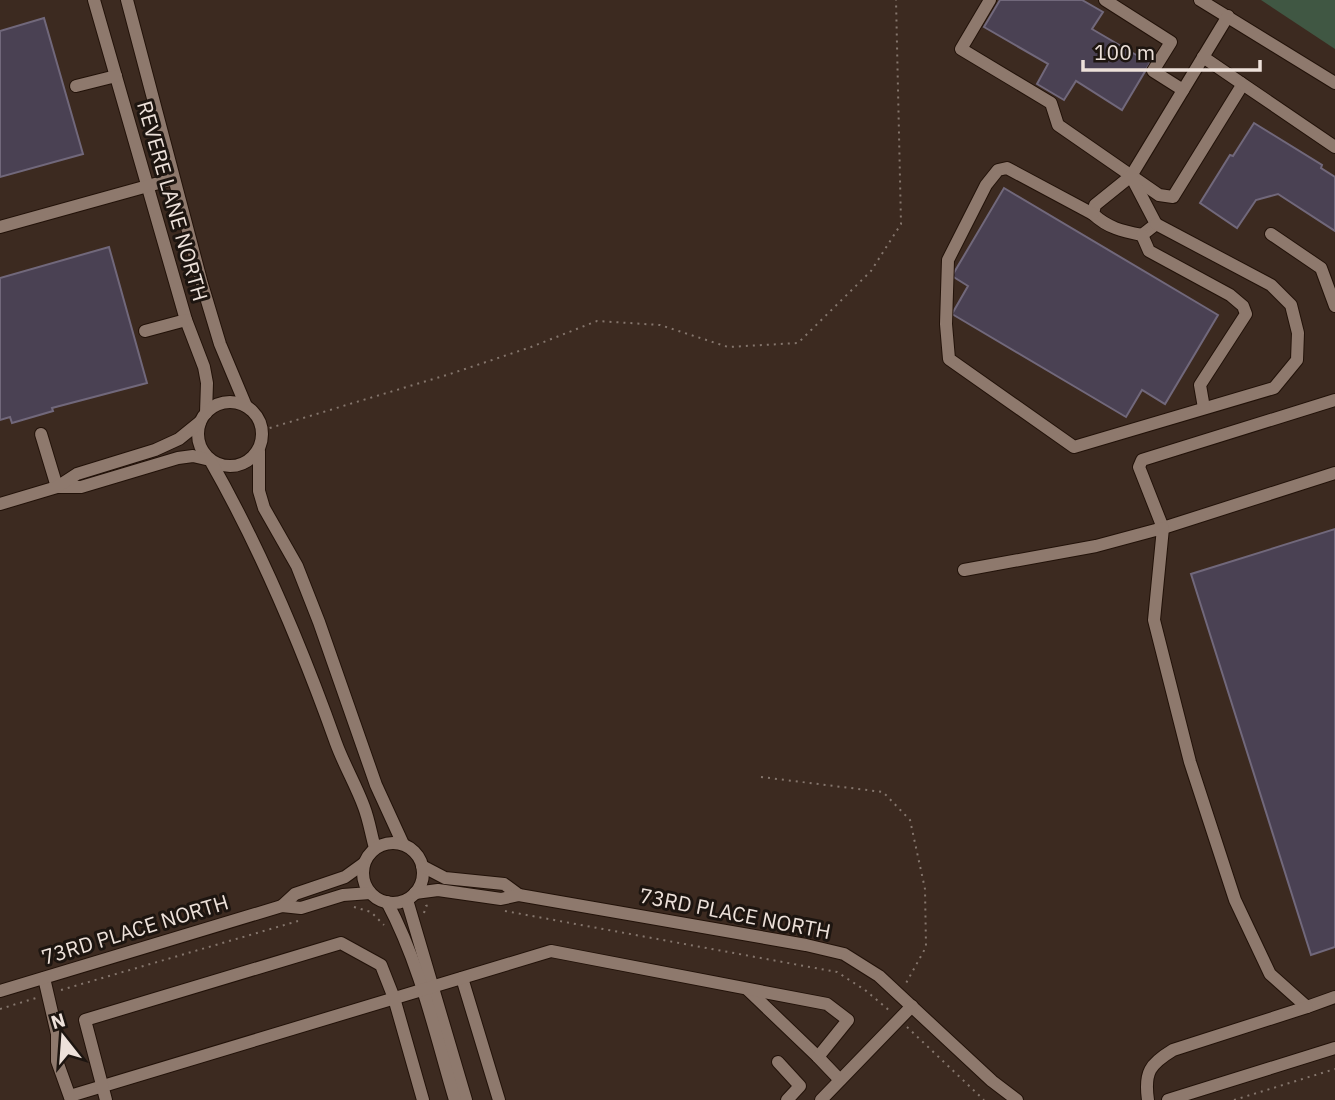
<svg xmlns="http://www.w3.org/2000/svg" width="1335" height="1100" font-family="'IBM Plex Sans',sans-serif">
	<rect width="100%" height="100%" fill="#3c2a20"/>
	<polygon fill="#405743" points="1261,0 1335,0 1335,49"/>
	<g fill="#4a4153" stroke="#71687b" stroke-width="2">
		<polygon points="1000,0 1082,0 1103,12 1092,29 1150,63 1122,110 1076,81 1064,100 1037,84 1048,64 984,27"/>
		<polygon points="44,18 83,154 0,177 0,31"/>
		<polygon points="1254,123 1322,165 1321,168 1335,177 1335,231 1278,194 1256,200 1237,228 1200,203 1230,155 1233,156"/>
		<polygon points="1004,188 1218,315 1165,404 1142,390 1126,417 952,314 968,286 952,276"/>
		<polygon points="109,247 147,383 52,408 53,411 12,423 10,417 0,420 0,278"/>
		<polygon points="1335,529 1335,947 1311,955 1191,574"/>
	</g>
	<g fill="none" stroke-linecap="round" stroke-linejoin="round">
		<g stroke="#221209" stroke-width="14">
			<g id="minor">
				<polyline points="94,0 186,320 204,367 207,383 206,413"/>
				<polyline points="127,0 202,284 220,344 246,406"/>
				<polyline points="990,0 961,49 1051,103 1058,125 1159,195 1173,197 1241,87 1241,83 1203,57"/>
				<polyline points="1105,0 1171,42 1153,71 1183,90"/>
				<polyline points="1200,0 1335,83"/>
				<polyline points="1241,83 1335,147"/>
				<polyline points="76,86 116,76"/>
				<path d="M1132,178L1156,224L1142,235C1122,231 1108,228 1093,214L1095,205L1131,176L1228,16"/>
				<polyline points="1093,214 1007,168 998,170 986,185 948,260 946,324 949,359 1074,447 1274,388 1297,360 1298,333 1291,305 1271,285 1156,224"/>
				<polyline points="0,227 173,179"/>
				<polyline points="1271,234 1321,268 1335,306"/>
				<polyline points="1142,235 1149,251 1230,295 1243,306 1246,314 1200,385 1204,408"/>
				<polyline points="145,331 186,320"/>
				<polyline points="1335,400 1142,460 1139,467 1163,528 1335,473"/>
				<circle cx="230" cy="434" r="32"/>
				<polyline points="41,434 57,487"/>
				<polyline points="259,451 259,491 264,508 297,566 319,622 376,785 403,844"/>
				<path d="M57,487H81L178,458L193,456L210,460C262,551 301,645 336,743C344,765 356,785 364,807C369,820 371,834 375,848"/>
				<polyline points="0,504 57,487 77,474 155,450 179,439 200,422"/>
				<polyline points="964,570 1096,546 1163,528 1154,620 1190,762 1235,900 1270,974 1307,1007 1335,997"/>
				<circle cx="393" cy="873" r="30"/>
				<polyline points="422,866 445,878 504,884 519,895"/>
				<polyline points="415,893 438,890 501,899 519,895 806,945 844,954 879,976 992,1081 1017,1100"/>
				<polyline points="407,900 466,1100"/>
				<path d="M387,902C420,964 435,1033 455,1100"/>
				<polyline points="282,906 295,894 345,877 363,864"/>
				<polyline points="44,978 57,1034 57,1061 71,1100"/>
				<polyline points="462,978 499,1100"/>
				<polyline points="748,990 818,1057"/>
				<polyline points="0,991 282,906 301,908 343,895 370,893"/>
				<polyline points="778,1062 800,1086 787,1100"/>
				<polyline points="70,1096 551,951 827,1004 848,1020 818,1057 840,1080"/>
				<polyline points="106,1100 85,1020 341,943 381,965 394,998 423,1100"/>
				<polyline points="821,1100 912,1006"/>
				<path d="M1148,1100C1144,1072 1150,1064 1173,1050L1307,1007"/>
				<polyline points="1168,1100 1335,1048"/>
			</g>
		</g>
		<g stroke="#85766d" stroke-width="2" stroke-dasharray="2 5" stroke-linecap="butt">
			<polyline points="263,430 450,374 531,347 597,321 660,325 728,347 798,343 871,271 901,224 896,0"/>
			<polyline points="761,777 883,792 910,820 925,889 926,947 905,985"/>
			<polyline points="354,907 371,912 384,925"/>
			<polyline points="505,911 837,972 865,990 890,1011"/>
			<polyline points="424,913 426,906 431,904"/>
			<polyline points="61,990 298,921"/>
			<polyline points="0,1009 36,998"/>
			<polyline points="907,1027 984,1100"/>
			<polyline points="1234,1100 1335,1069"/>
		</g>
		<use href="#minor" stroke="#8e796d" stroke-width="12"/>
	</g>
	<g text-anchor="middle" stroke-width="6" stroke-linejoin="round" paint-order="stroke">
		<g font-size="21" fill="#ede1da" stroke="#1d1510">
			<text transform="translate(172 201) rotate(74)" y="7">REVERE LANE NORTH</text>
			<text transform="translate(735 914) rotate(11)" y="7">73RD PLACE NORTH</text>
			<text transform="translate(135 930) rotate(-17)" y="7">73RD PLACE NORTH</text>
		</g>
	</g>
	<g transform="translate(63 1037) rotate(343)" stroke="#1d1510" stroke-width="5" paint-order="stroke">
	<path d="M0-5L12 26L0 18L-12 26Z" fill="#ede1da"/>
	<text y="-10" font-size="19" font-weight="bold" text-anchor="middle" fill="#ede1da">N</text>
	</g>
	<path d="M1083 60v10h177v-10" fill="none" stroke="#ede1da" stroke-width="3.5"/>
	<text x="1094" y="60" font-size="21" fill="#ede1da" stroke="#1d1510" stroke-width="5" paint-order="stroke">100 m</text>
</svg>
